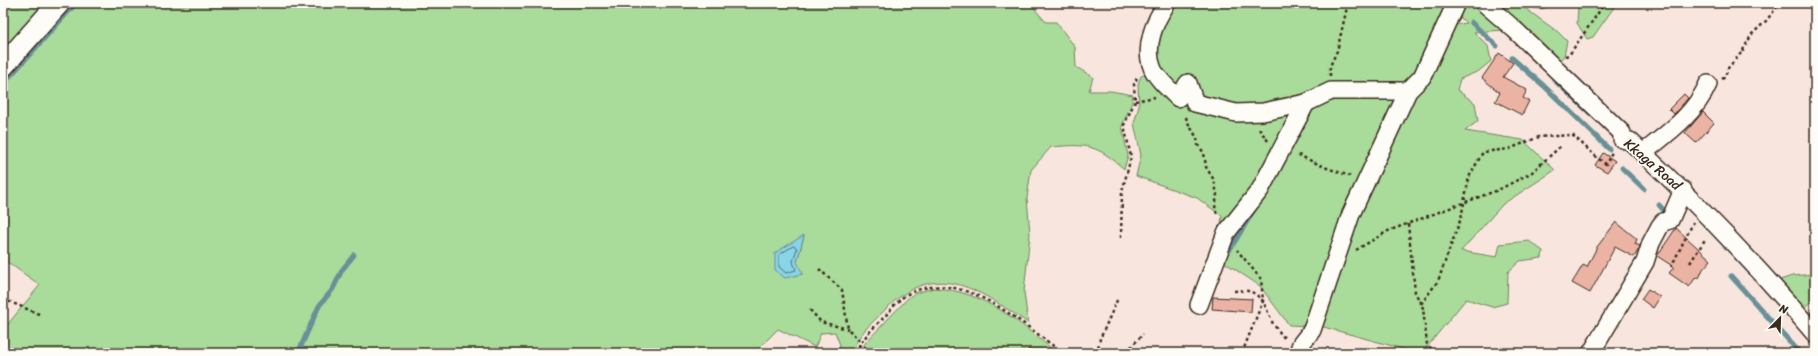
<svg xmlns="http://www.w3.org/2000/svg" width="1818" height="356" font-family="Sriracha,sans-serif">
	<rect width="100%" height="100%" fill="#f8e6de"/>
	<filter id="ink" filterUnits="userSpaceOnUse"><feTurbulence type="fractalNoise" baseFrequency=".025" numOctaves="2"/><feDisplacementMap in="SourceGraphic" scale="8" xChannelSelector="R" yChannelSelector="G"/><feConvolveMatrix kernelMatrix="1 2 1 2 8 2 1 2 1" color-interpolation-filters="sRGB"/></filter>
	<g filter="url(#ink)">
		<g fill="#a9db9b" stroke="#72825c" fill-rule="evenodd">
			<polygon points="3,3 46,3 3,53"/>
			<path d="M76,3H1032L1037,12L1046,22H1056L1075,47L1076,67L1093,77L1089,91H1111L1133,95L1132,102L1122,126L1128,156L1124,169C1096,144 1087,144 1051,147L1031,170L1027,198L1030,234L1024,292L1028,323C976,288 934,257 882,313C871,324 857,335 853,351L839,353L840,345L835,332L821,333L815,347L778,329L754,353H3V330L40,285L3,259V84ZM804,236L797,262L775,253Z"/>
			<polygon points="1171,3 1453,3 1428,60 1406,85 1325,90 1251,109 1184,95 1158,67 1156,31"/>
			<polygon points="1458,3 1617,3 1593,37 1587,39 1577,23 1578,7 1567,3 1539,9 1519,4 1558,32 1567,41 1564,56 1554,66 1504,30 1474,32 1488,46 1491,61 1479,71 1460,79 1457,90 1475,103 1478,121 1465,131 1523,140 1555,170 1503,204 1461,251 1497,257 1500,244 1529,241 1543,251 1542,258 1520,261 1508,272 1507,303 1492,307 1466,299 1422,353 1418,353 1320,326 1356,219 1413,90 1455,25 1466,23 1455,12"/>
			<polygon points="1147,74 1179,103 1196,109 1296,112 1269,163 1218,244 1222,216 1197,198 1136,176 1141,155 1134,123 1139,106 1138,84 1141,76"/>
			<polygon points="1398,95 1309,326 1289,325 1260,286 1224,262 1229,247 1301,118 1319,99"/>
			<polygon points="1814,274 1815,287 1813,299 1806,306 1793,301 1781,289 1780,280 1792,276"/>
			<path d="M934,288C985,291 1019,322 1057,353H859L866,342L908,298L915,293Z"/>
		</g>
		<polygon fill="#88d4e8" stroke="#699097" points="804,235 797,262 803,274 785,278 775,270 775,253"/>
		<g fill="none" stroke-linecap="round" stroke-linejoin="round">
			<polygon stroke="#5a6e6f" stroke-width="1" points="794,246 797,248 793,262 796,270 786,273 779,267 779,255"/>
			<g stroke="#699097" stroke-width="5">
				<polyline points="1471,22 1497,46"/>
				<polyline points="1512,58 1544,86 1609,149"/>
				<polyline points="1554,80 1592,115"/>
				<polyline points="3,84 76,3"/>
				<polyline points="1622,168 1644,189"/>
				<polyline points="1659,205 1669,216"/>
				<polyline points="1229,251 1254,210"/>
				<polyline points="1731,276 1800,353"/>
				<polyline points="4,347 6,353"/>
				<polyline points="298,353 319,306 333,289 342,270 354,255"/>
			</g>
		</g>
		<g fill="#ebb3a3" stroke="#3b2a1e">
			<polygon points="1499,53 1513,63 1503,77 1527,90 1523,98 1529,101 1522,115 1495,101 1500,93 1482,78"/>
			<polygon points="1684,94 1688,98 1674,114 1669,109"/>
			<polygon points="1703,112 1714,123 1696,143 1685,133"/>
			<polygon points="1603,153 1615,161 1607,172 1595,165"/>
			<polygon points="1616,222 1637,239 1635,244 1640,246 1639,249 1634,257 1615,247 1590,293 1572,283 1583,265 1587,267 1597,247"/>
			<polygon points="1676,228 1711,260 1703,269 1699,278 1696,277 1689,287 1669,273 1674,267 1657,256"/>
			<polygon points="1648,289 1660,297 1653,308 1641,299"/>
			<polygon points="1213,297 1252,299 1251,312 1212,309"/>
		</g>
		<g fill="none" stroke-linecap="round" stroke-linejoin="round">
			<g stroke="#3b2a1e" stroke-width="20">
				<g id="minor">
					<path d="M1167,3C1155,20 1144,46 1152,67C1155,77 1171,91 1178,98L1188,83L1195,103L1236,113L1263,112L1306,103L1331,91H1408"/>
					<path d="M1484,3L1514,29L1622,133V139L1630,141C1696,202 1757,266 1815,334"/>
					<path d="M1643,153C1668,133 1695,114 1708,84"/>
					<polyline points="1199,305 1226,233 1260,190 1306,103"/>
					<polyline points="1298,353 1301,344 1312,330 1351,214 1408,91 1422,77 1456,3"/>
					<polyline points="1591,353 1645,262 1651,243 1660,226 1663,222 1670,220 1683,190"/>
				</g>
			</g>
			<g stroke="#3b2a1e" stroke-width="24">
				<polyline id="major" points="3,66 59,3"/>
			</g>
			<g stroke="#3b2a1e" stroke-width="2.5" stroke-dasharray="3 3" stroke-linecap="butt">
				<polyline points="1565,56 1569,55 1605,3"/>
				<polyline points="1330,76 1330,66 1337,51 1348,3"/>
				<polyline points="1722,79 1725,77 1728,68 1742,52 1752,34 1766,21 1780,3"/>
				<polyline points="1135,101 1155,97"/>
				<polyline points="1186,117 1187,121 1197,138 1198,145 1204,153 1206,167 1214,180 1217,194 1215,209 1218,216"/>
				<polyline points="1259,129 1268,141"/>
				<polyline points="1298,155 1327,168 1350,176"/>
				<polyline points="1408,224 1415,292 1423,308 1427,344 1435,353"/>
				<polyline points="1121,238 1122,192 1131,157 1124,125 1135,101 1134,84 1138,76"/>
				<polyline points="1356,250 1388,231 1498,190 1531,173 1562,145"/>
				<polyline points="1690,263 1706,238"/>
				<polyline points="1671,267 1693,223"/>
				<polyline points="819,269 842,290 848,329 861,342"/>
				<path d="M1234,291C1249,290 1252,290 1263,301L1261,279L1237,250"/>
				<polyline points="3,299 39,314"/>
				<path d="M1421,304L1438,281L1461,218L1469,177L1483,152L1509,149L1539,137L1572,135C1585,145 1592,155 1606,164L1613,150"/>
				<polyline points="810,310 821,322 848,329"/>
				<polyline points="858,345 882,353"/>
				<path d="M856,353C862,337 876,326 888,313C894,306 901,297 910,293C963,267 1022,324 1063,353"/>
				<polyline points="1016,353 1030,350 1059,351"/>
				<polyline points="1097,353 1100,339 1118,298"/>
				<polyline points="1128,353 1131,347 1143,334"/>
				<polyline points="1242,353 1263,301 1273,324 1285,339"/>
			</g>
			<use href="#minor" stroke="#fdfcf7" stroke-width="17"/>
			<use href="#major" stroke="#fdfcf7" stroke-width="21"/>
		</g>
	</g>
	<g text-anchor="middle" stroke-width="3.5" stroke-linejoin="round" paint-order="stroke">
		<g font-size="14" fill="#3b2a1e" stroke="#fdfcf7">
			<text transform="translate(1653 164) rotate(41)" y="5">Kkaga Road</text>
		</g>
	</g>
	<rect width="1818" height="356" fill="none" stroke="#fdfcf7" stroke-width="16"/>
	<rect x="8" y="8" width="1802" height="340" fill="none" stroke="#3b2a1e" stroke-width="1.5" filter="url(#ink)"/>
	<g transform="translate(1780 318) rotate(23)" stroke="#fdfcf7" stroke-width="3" paint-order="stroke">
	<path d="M0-3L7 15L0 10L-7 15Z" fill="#3b2a1e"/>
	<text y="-6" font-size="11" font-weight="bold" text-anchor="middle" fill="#3b2a1e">N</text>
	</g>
</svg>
